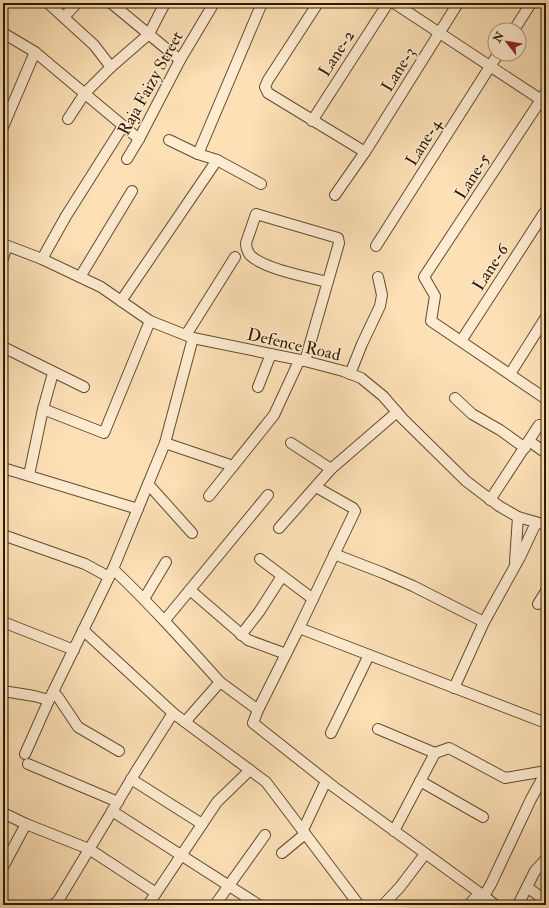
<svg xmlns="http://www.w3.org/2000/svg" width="549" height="908" font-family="'IM FELL Double Pica',serif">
	<rect width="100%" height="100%" fill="#fde0b6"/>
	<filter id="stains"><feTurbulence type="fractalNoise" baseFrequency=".005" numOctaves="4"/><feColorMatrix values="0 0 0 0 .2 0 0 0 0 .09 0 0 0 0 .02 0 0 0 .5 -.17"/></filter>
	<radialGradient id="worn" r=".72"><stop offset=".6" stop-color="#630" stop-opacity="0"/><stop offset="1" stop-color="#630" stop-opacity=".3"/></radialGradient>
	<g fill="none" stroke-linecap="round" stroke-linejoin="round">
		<g stroke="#604c30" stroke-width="12">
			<g id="minor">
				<polyline points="48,3 94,45 111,67"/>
				<polyline points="111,3 180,60"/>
				<polyline points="318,3 268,80 265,87 268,93 365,152 335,195"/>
				<polyline points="394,3 546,103"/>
				<polyline points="64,17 77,3"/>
				<polyline points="514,30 531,3"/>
				<polyline points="3,33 35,52 139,139"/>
				<polyline points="546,92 424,277 435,296 431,321 546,399"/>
				<polyline points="68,119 85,93 111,67 149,34 165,3"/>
				<polyline points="312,121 388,3"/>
				<polyline points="3,127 35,52"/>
				<polyline points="169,140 198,154 217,160"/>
				<polyline points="365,152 458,3"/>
				<polyline points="198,154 262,3"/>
				<polyline points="127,159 139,139 180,60 214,3"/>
				<polyline points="3,244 42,259 101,287 150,321 193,338 305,361 343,371 361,378 383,396 403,419 466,481 499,506 518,517 546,525"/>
				<polyline points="376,246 498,54"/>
				<polyline points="3,258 7,246"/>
				<polyline points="42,259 66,216 123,126"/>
				<polyline points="80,277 132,191"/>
				<polyline points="121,301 217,160 261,184"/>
				<polyline points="186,335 235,257"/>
				<polyline points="461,341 546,210"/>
				<polyline points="3,347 84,387"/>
				<path d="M305,361L339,243L338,238L256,214L246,243C246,247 247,251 250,255C264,269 307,277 328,282"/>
				<polyline points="350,374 362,344 380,306 382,295 378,277"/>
				<polyline points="510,374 546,317"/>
				<polyline points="258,387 271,354"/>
				<polyline points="455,398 472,414 500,430 525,448"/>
				<polyline points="43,409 104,433 150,321"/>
				<polyline points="529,441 546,453"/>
				<polyline points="165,443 233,466"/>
				<polyline points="291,443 331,469"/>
				<polyline points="3,468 138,509"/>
				<polyline points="29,475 43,409 53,373"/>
				<polyline points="148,484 192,533"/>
				<polyline points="209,496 274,415 299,361"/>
				<polyline points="490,500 539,425"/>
				<polyline points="279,528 331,469 397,412"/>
				<polyline points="3,535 85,564 109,577"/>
				<polyline points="334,554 383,573 413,586 484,622"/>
				<polyline points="260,559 313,599"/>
				<polyline points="515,562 518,517"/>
				<path d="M113,569C151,605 185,643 220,682"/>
				<polyline points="190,590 248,640 286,654"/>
				<polyline points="144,599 166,562"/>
				<polyline points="538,604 546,591"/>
				<polyline points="165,620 268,495"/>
				<polyline points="3,622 74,650"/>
				<polyline points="299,628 355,511 353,508 316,487"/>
				<polyline points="241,635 259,612 282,576"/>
				<polyline points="454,688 484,622 520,557 536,523"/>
				<polyline points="3,691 34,696 49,700 113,569 165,443 193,338"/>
				<polyline points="53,692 58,697 78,727 119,751"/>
				<polyline points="258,710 253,723 334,787 484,896 491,884 531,799 546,772"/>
				<polyline points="173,713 185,722 220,682 258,710 299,628 546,723"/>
				<polyline points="185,722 266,782 359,905"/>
				<polyline points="378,729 435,753 394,831"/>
				<polyline points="331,733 369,655"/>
				<polyline points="435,753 449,748 505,778 546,771"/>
				<polyline points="25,754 49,700"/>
				<polyline points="28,764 118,802"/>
				<polyline points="131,779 202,824"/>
				<polyline points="420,781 483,817"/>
				<polyline points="112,811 259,905"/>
				<polyline points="3,813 26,824 89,849 156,893"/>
				<polyline points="303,830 326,781"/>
				<polyline points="282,853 305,834"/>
				<polyline points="3,867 26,824"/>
				<polyline points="527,887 546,901"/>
				<polyline points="484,896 495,905"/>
				<polyline points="3,903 5,905"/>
				<polyline points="53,905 58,901 135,773 173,713 83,630"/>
				<polyline points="148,905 217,802 250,770"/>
				<polyline points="215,905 265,835"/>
				<polyline points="383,905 400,887 425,854"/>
				<polyline points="469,905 479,893"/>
				<polyline points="518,905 535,871 546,859"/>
			</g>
		</g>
		<use href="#minor" stroke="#feebd0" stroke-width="10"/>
	</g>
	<g text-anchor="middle" stroke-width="3" stroke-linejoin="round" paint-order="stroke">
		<g font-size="17" fill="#2c1a03" stroke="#feebd0">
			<text transform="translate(336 53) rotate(-57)" y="6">Lane-2</text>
			<text transform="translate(398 69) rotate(-58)" y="6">Lane-3</text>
			<text transform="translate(150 83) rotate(-61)" y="6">Raja Faizy Street</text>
			<text transform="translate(423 142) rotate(-58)" y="6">Lane-4</text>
			<text transform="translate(472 176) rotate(-57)" y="6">Lane-5</text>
			<text transform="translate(490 267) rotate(-57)" y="6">Lane-6</text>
			<text transform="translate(294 344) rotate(13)" y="6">Defence Road</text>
		</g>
	</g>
	<rect width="549" height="908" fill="none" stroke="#fde0b6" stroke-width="16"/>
	<rect x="4" y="4" width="541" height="900" fill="none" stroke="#2c1a03" stroke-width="2"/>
	<rect x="8" y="8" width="533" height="892" fill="none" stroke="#2c1a03"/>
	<g transform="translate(507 42) rotate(301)"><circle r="19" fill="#feebd0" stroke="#aa977e"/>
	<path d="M0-3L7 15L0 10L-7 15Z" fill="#8f2418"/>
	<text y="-6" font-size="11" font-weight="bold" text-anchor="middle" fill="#2c1a03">N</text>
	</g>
	<rect width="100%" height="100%" filter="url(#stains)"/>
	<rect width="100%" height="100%" fill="url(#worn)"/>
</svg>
